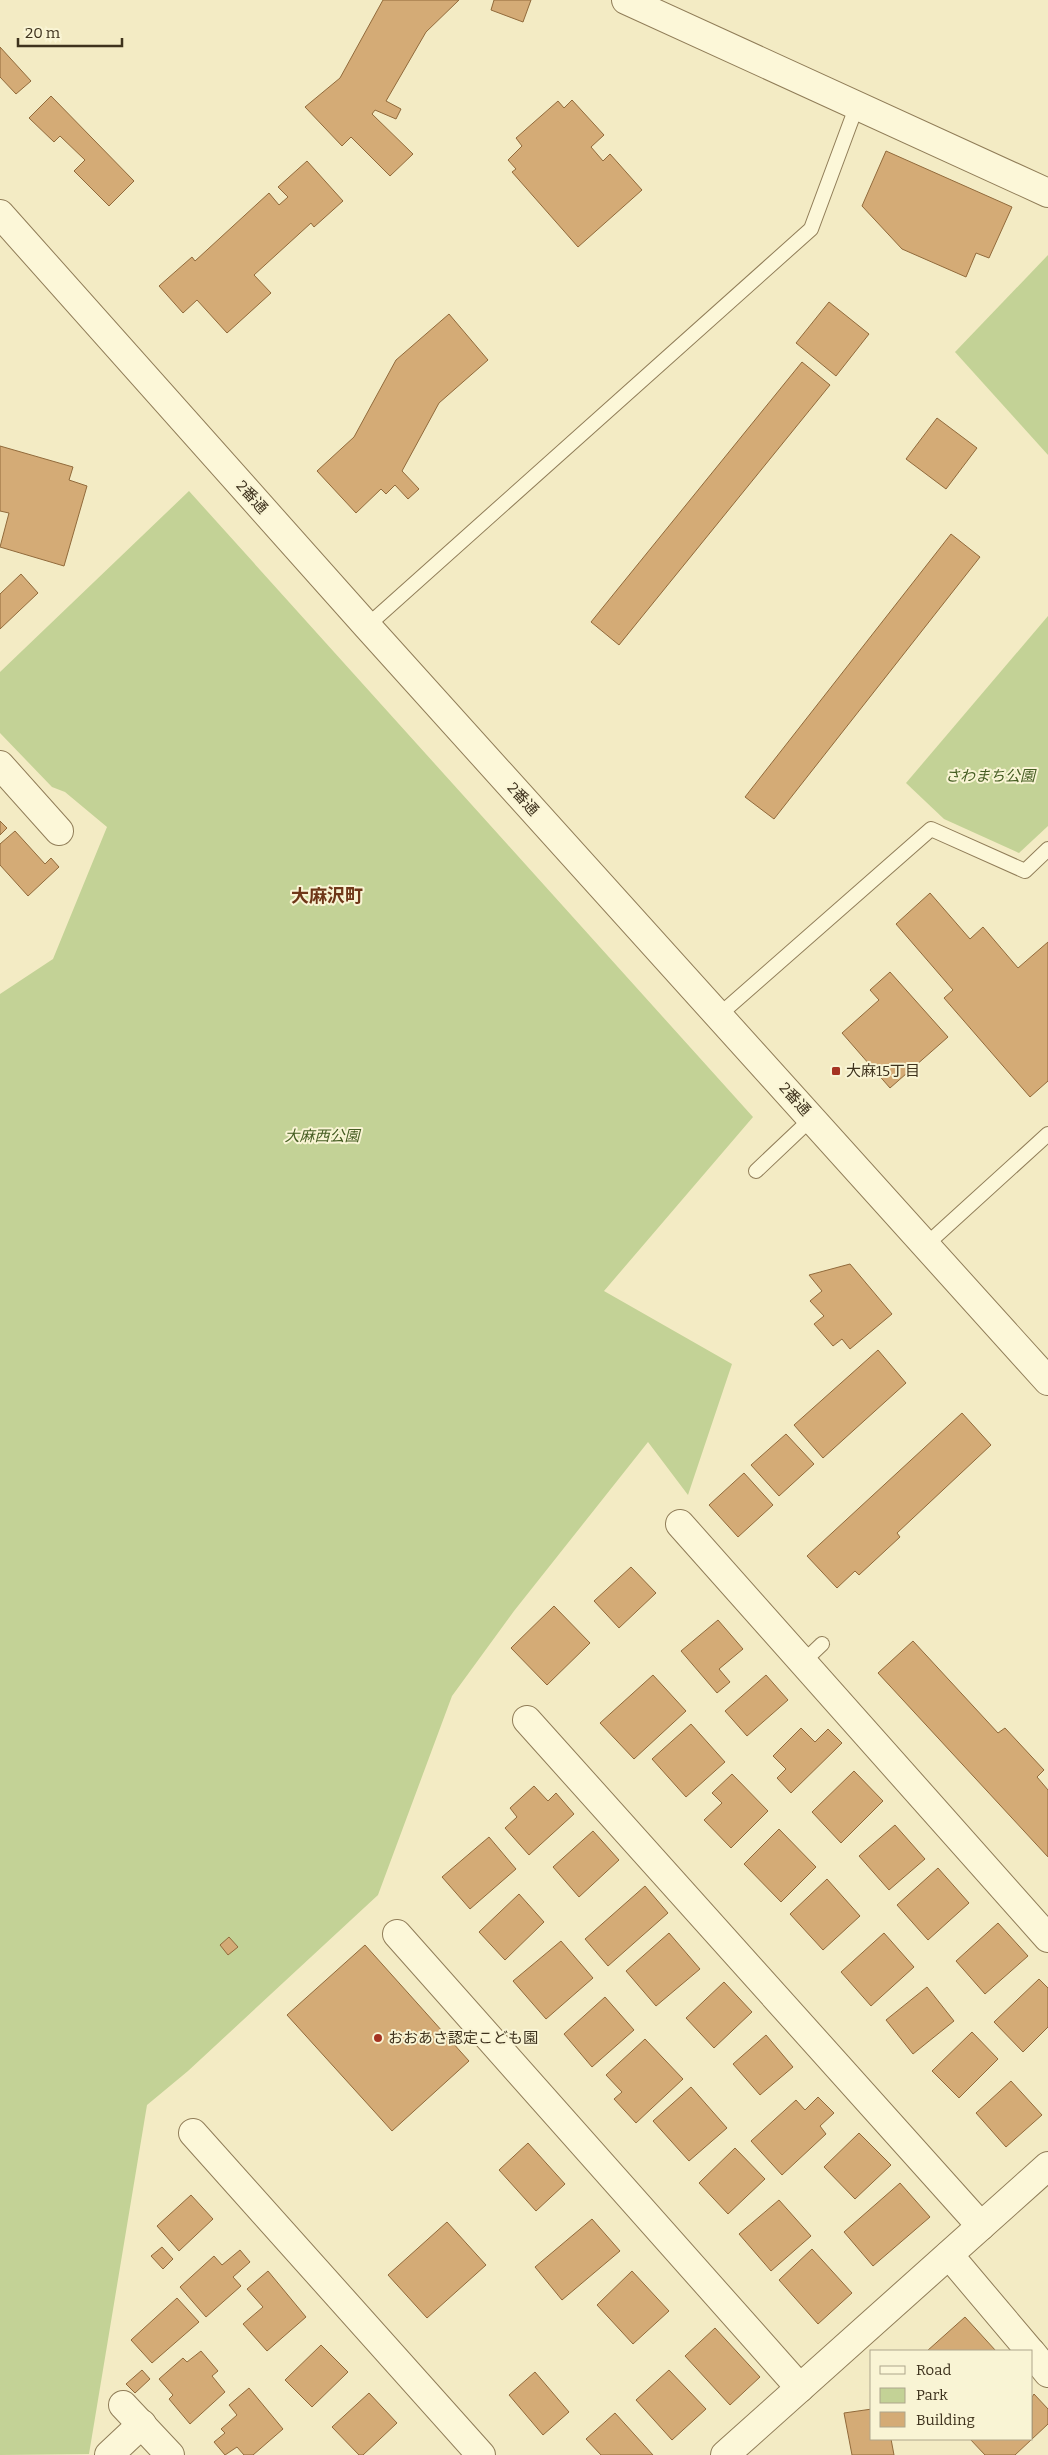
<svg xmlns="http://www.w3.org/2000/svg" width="1048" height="2455" font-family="Bitter,'Noto Sans JP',serif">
	<rect width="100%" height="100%" fill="#f3ebc4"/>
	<g fill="#c3d296">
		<polygon points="1048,255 1048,455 955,352"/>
		<polygon points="189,491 753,1117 604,1291 732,1364 688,1495 648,1442 514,1611 452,1696 378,1895 188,2071 147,2105 89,2454 0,2455 0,994 53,959 107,827 65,792 52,787 0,733 0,672"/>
		<polygon points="1048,616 1048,826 1019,853 944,819 906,783"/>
	</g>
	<g fill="#d4ab76" stroke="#916a3b">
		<polygon points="383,0 459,0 426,32 386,101 401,109 396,119 375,110 372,114 413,154 390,176 351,137 342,146 305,107 340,78"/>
		<polygon points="494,0 531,0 523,22 491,10"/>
		<polygon points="0,47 31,81 16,94 0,77"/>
		<polygon points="51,96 134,181 109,206 74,171 85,160 60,136 54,142 29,118"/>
		<polygon points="572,100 604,135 591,147 603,161 610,154 642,190 578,247 512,172 516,169 508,160 522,146 516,138 558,101 564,108"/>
		<polygon points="886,151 1012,207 989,258 976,253 966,277 902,249 862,206"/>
		<polygon points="307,161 343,201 314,227 311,223 254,275 271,293 227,333 197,300 183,313 159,286 192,257 195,261 269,193 279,205 288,197 278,187"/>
		<polygon points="829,302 869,334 836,376 796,343"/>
		<polygon points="449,314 488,360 439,403 402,471 419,489 408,499 395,485 386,494 381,489 356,513 317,471 354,437 396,360"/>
		<polygon points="802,362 830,385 619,645 591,622"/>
		<polygon points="937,418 977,448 946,489 906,459"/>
		<polygon points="0,446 73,467 69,480 87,486 64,566 0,547 9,513 0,511"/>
		<polygon points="951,534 980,557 774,819 745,797"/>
		<polygon points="21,574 38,593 0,629 0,594"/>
		<polygon points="0,821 7,828 0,835"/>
		<polygon points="15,831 45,864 51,858 59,867 28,896 0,865 0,844"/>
		<polygon points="930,893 970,939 983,927 1018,968 1048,942 1048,1081 1030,1097 944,998 953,990 896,924"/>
		<polygon points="890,972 948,1037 890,1088 842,1033 879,1000 870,990"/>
		<polygon points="850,1264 892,1314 850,1349 842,1339 833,1346 814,1324 824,1316 810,1301 822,1291 809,1275"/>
		<polygon points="878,1350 906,1383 823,1458 794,1425"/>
		<polygon points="962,1413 991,1445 897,1533 900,1537 859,1575 855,1571 837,1588 807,1556"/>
		<polygon points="786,1434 814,1464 779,1496 751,1465"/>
		<polygon points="744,1473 773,1505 738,1537 709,1505"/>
		<polygon points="631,1567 656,1593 619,1628 594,1601"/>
		<polygon points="554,1606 590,1643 547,1685 511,1648"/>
		<polygon points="718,1620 743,1649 719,1669 730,1682 717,1693 681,1651"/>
		<polygon points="913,1641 998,1733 1005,1728 1044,1770 1037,1777 1048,1790 1048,1857 878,1673"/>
		<polygon points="653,1675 686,1711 634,1759 600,1723"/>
		<polygon points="766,1675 788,1700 747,1736 725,1711"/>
		<polygon points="691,1724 725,1762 686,1797 652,1759"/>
		<polygon points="801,1728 815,1742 828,1729 842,1743 791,1793 777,1778 786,1769 773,1756"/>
		<polygon points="854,1771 883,1801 841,1843 812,1812"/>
		<polygon points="732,1774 768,1811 731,1848 704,1820 722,1803 712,1793"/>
		<polygon points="534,1786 548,1801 556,1793 574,1814 529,1855 505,1828 517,1817 510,1808"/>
		<polygon points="895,1825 925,1859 889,1890 859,1856"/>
		<polygon points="779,1829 816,1867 781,1902 744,1864"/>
		<polygon points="593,1831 619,1860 579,1897 553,1867"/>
		<polygon points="489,1837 516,1869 470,1909 442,1877"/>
		<polygon points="938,1868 969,1903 928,1940 897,1905"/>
		<polygon points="827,1879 860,1916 823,1950 790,1914"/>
		<polygon points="645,1886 668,1913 608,1966 585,1939"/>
		<polygon points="519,1894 544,1922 505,1960 479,1932"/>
		<polygon points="998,1923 1028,1956 985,1994 956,1961"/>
		<polygon points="669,1933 700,1969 656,2006 626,1971"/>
		<polygon points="884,1933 914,1967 871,2006 841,1972"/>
		<polygon points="229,1937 238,1947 228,1955 220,1945"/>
		<polygon points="561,1941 593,1978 546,2019 513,1981"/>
		<polygon points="365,1945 469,2061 392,2131 287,2015"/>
		<polygon points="1039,1979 1048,1988 1048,2027 1023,2052 994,2022"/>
		<polygon points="724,1982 752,2012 714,2048 686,2018"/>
		<polygon points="927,1987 954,2021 913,2054 886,2020"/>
		<polygon points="605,1997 634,2030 592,2067 564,2034"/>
		<polygon points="972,2032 998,2059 959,2098 932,2071"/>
		<polygon points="766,2035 793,2067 760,2095 733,2064"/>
		<polygon points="645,2039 683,2079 636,2123 614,2099 622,2092 606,2075"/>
		<polygon points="1011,2081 1042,2115 1006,2147 976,2113"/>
		<polygon points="691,2087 727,2128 689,2161 653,2121"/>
		<polygon points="818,2097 834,2113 820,2126 826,2134 782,2175 751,2141 796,2100 805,2110"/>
		<polygon points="859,2133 891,2165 855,2199 824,2167"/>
		<polygon points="528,2143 565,2184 536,2211 499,2170"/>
		<polygon points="735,2148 765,2179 728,2214 699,2183"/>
		<polygon points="900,2183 930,2217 873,2266 844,2232"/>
		<polygon points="191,2195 213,2219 179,2251 157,2226"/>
		<polygon points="779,2200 811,2236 771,2271 739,2234"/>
		<polygon points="592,2219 620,2251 562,2300 535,2267"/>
		<polygon points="447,2222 486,2265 427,2318 388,2275"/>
		<polygon points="162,2247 173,2259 163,2269 151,2256"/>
		<polygon points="812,2249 852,2293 818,2324 779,2280"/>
		<polygon points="240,2250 250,2262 233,2277 241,2286 206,2317 180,2287 214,2256 222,2265"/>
		<polygon points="268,2271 306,2317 267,2351 243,2324 263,2307 247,2289"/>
		<polygon points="632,2271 669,2311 633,2344 597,2305"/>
		<polygon points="177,2298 199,2322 152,2363 131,2340"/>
		<polygon points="965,2317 996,2351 927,2351"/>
		<polygon points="715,2328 760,2377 730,2405 685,2356"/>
		<polygon points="321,2345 348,2372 312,2407 285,2380"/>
		<polygon points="201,2351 218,2371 212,2376 225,2392 190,2424 169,2399 173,2395 159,2379 183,2358 187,2362"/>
		<polygon points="142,2370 150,2379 135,2393 126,2384"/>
		<polygon points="669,2370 706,2409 672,2440 636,2400"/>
		<polygon points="535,2372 569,2412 543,2435 509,2395"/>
		<polygon points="249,2388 283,2429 253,2455 244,2455 237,2447 225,2455 214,2442 225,2433 221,2429 237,2415 229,2405"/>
		<polygon points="369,2393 397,2423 363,2455 359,2455 332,2427"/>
		<polygon points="1034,2394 1048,2409 1048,2424 1015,2455 985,2455 970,2439 1032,2439 1032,2397"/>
		<polygon points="872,2409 872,2439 891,2439 894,2455 852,2455 844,2413"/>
		<polygon points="615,2413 653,2455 601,2455 586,2439"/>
	</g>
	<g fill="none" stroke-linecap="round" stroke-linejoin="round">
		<g stroke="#907d58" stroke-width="16">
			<g id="service">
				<polyline points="367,626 811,229 857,105"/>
				<polyline points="718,1016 931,829 1025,871 1048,849"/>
				<polyline points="756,1171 812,1118"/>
				<polyline points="927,1244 1048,1134"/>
				<polyline points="803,1662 822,1644"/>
			</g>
		</g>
		<g stroke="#907d58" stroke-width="30">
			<g id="minor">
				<polyline points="626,0 1048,193"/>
				<polyline points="0,765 59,831"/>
				<polyline points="680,1524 1048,1938"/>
				<polyline points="527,1720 981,2226"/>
				<polyline points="397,1934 800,2388"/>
				<polyline points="193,2133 481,2455"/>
				<polyline points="949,2255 1030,2351"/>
				<polyline points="1032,2353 1048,2373"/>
				<polyline points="123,2405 170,2455"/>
				<polyline points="109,2455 142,2424"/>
				<polyline points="725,2455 1048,2166"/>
			</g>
		</g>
		<g stroke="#907d58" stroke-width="30">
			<polyline id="tertiary" points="0,214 367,626 1048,1381"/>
		</g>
		<use href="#service" stroke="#fcf7d8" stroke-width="14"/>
		<use href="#minor" stroke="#fcf7d8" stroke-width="28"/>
		<use href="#tertiary" stroke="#fcf7d8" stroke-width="28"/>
	</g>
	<g fill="#a53322" stroke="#f9f4d4" stroke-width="2">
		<rect x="831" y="1066" width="10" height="10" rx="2.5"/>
		<circle cx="378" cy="2038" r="5"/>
	</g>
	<g text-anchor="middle" stroke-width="4" stroke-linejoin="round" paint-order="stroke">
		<g font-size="15" fill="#3e321d" stroke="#f9f4d4">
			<text transform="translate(252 497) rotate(48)" y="5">2番通</text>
			<text transform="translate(523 799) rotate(48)" y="5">2番通</text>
			<text transform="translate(795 1099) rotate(48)" y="5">2番通</text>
		</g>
		<g font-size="15" font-style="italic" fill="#455d22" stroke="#f9f4d4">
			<text x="990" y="781">さわまち公園</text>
			<text x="322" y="1141">大麻西公園</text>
		</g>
		<g font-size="15" fill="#3e321d" stroke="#f9f4d4" text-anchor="start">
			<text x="846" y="1076">大麻15丁目</text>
			<text x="388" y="2043">おおあさ認定こども園</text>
		</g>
		<g font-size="18" font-weight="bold" fill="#6f3718" stroke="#f9f4d4">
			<text x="327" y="902">大麻沢町</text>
		</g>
	</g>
	<rect x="870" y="2350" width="162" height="90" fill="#f9f4d4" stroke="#aea68b"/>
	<rect x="880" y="2366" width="25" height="8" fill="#fcf7d8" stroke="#aea68b"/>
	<text x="916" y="2375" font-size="15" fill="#3e321d">Road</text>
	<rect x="880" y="2388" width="25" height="15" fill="#c3d296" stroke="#aea68b"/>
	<text x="916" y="2400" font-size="15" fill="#3e321d">Park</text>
	<rect x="880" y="2412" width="25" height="15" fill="#d4ab76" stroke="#aea68b"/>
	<text x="916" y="2425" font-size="15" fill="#3e321d">Building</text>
	<path d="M18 38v8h104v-8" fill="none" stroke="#3e321d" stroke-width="2.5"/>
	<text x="25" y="38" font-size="15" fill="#3e321d" stroke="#f9f4d4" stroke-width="4" paint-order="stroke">20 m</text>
</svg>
